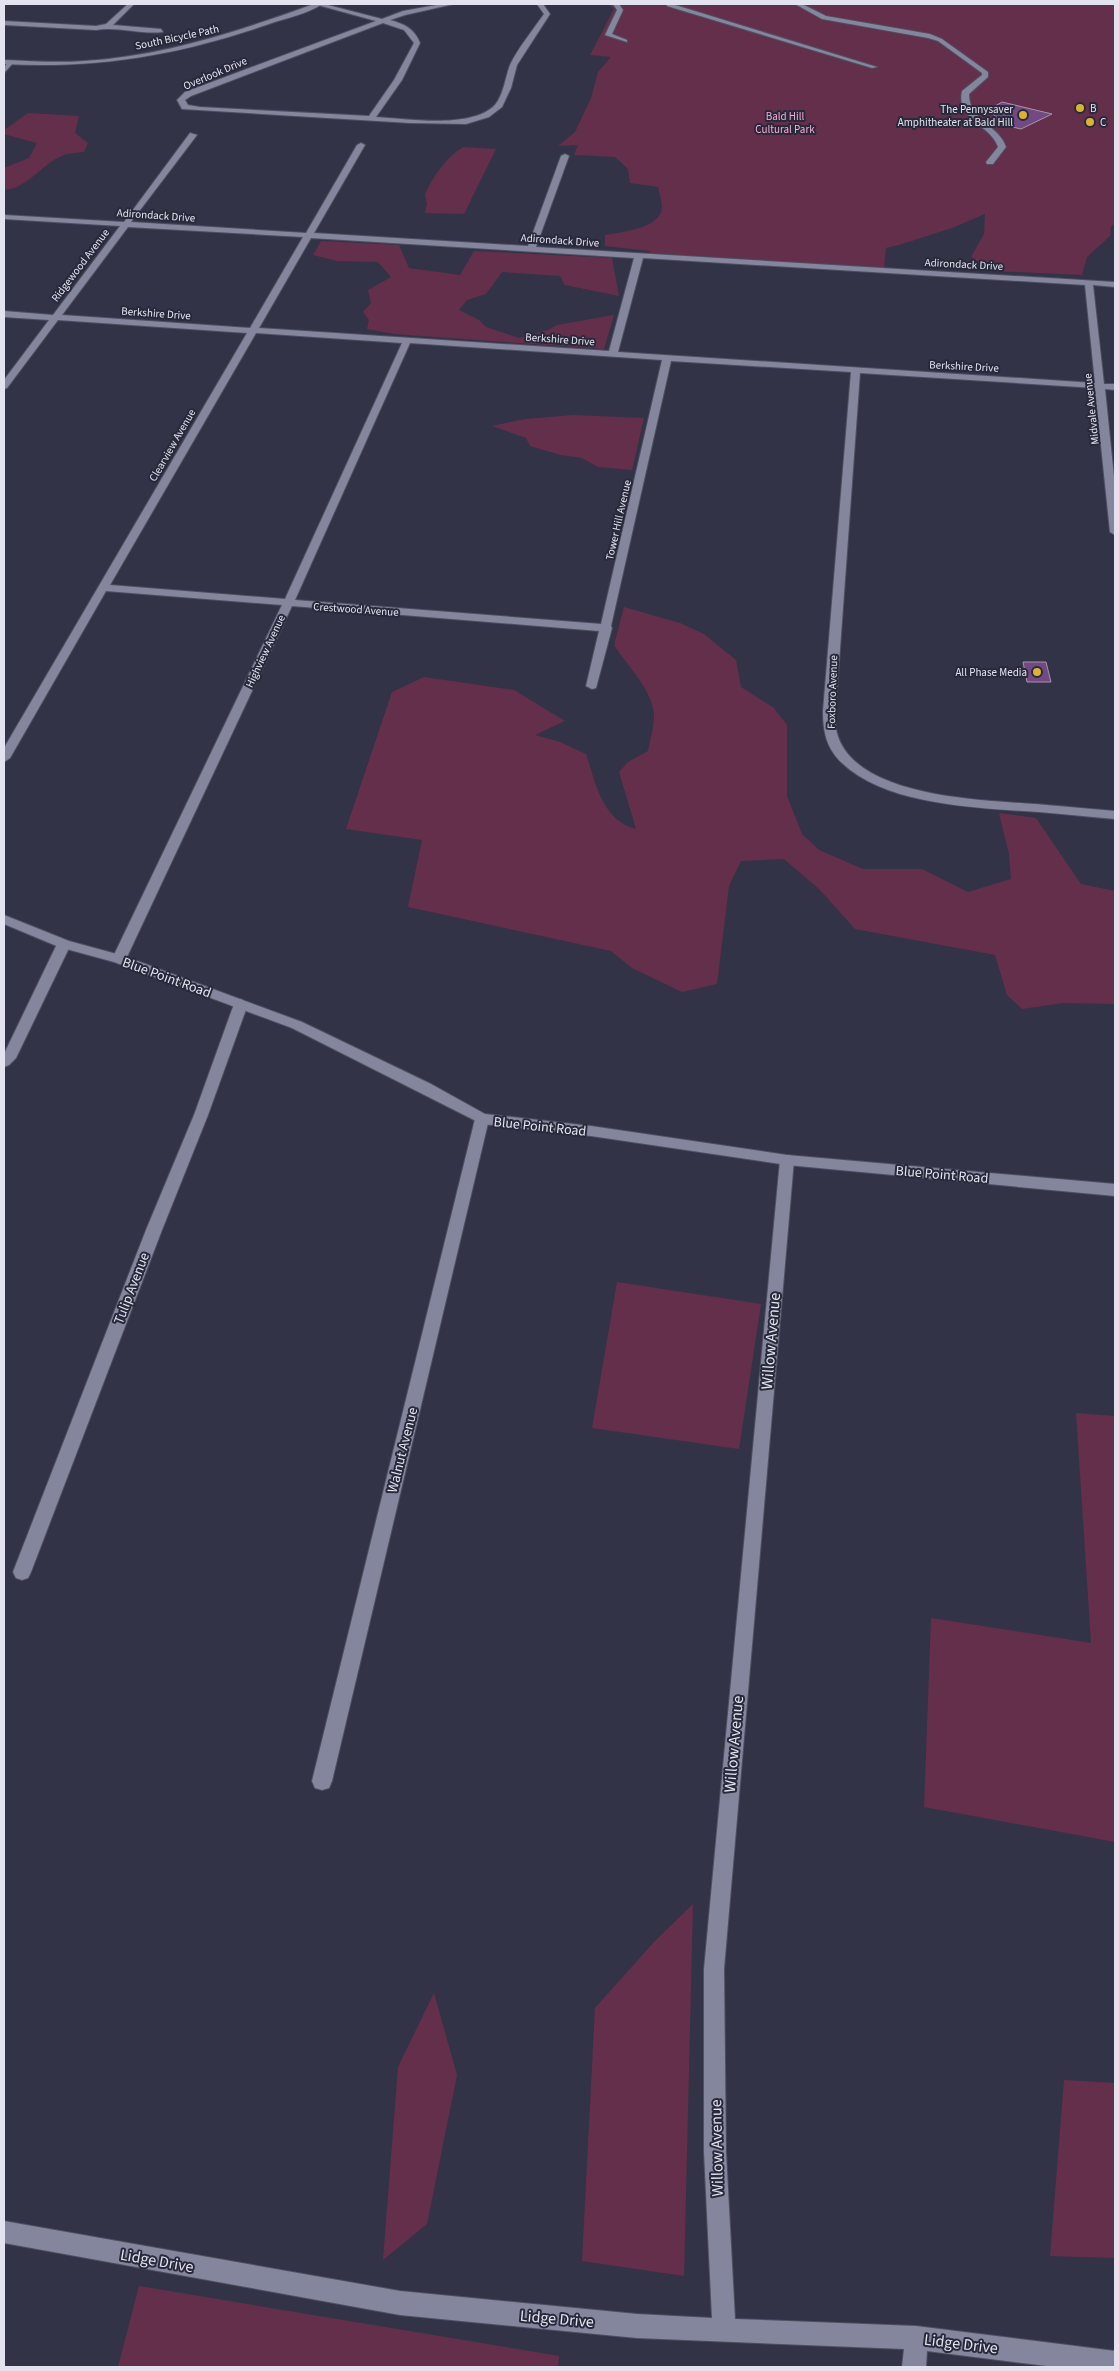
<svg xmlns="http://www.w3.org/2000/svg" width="1119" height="2371" font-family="'Source Sans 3',sans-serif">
	<rect width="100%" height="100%" fill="#333347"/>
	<g fill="#642f4b">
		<path d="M608,4H1115V224L1111,226L1110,236L1087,257L1082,275L993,271L971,257L984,234L985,214L952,228L899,245L886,248L884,268L650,253V251L605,246V235C621,232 661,229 662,207C662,201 659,193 658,187L630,183L628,169L615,157L574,155L578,145L558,146L575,132L591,98L598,72L611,57L590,55L614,9Z"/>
		<path d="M28,113L79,116L75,133L88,143L84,152C77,153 70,153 64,155C42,163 29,188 4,190V168L29,158L37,143L4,134V130Z"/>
		<path d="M463,147L496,149L464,214L425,213L427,204L425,194C433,177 446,157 463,147Z"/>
		<polygon points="321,241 399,245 409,268 460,275 474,251 612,258 619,296 565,285 560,276 502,272 486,294 467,300 459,310 479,320 486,327 519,338 548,330 557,325 614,315 604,349 394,334 367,329 369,320 363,312 371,303 368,290 391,277 378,262 337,261 313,255"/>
		<polygon points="573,415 644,418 632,470 598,467 582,458 561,455 530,446 526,438 492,426 525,419"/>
		<path d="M624,607L680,623L704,634L736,660L741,687L774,708L787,725V796L802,834L819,850L863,869H922L968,892L1011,879L1009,854L999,813L1036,818L1081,884L1115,891V1004L1063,1003L1022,1009L1007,995L995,955L855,929L820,890L784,859L741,861L729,886L717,984L682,992L632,968L611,951L408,907L422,840L346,829L392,692L424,677L514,690L565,721L535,735L560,742L586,754C596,784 602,820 636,829L619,772L628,762L648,751C650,740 654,728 654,716C654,692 627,665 614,645Z"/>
		<polygon points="617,1282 761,1304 739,1449 592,1428"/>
		<polygon points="1076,1413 1115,1416 1115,1842 924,1807 931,1618 1091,1643"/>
		<polygon points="693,1904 684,2276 582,2261 595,2008 654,1942"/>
		<polygon points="434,1993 457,2075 427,2224 383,2260 398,2067"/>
		<polygon points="1064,2080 1115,2083 1115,2258 1050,2256"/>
		<polygon points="139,2286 559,2356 558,2367 118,2367"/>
	</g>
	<g fill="#724983" stroke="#a495aa">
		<polygon points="1002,102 1052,114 1021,129 1000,124 990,109"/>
		<polygon points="1023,662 1046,662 1051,682 1027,682"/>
	</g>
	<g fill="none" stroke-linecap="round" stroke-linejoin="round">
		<g stroke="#4e4f5f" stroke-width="2">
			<g id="minor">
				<path d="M128,4H134L113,25L161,29L163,32C141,35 118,26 96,30L4,25V21L96,26L106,24Z"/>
				<path d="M314,4H324L382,19L403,11L442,4H454L405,15L390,20C404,24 414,28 420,43L402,80L376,117C408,119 472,129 495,105C504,94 505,78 510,65C518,48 533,30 544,14L537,4H543L550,14L517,65L511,88L502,107L489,117L466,124L410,123L182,109L177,100L185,92L376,21ZM383,23L404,30L414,43L394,80L369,116L200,107L188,105L185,100L191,96Z"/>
				<polygon points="613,4 619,4 623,10 612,34 627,40 627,42 605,35 617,10"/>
				<polygon points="667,4 672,4 877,67 872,68 667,6"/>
				<path d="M795,4H802L826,16L930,34L942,39L988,72V77L969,94C969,121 999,125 1006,147L993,164H987L986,162L998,147C992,126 955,119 962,91L982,75V73L938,41L928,38L822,19Z"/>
				<polygon points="9,61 14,62 4,73 4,67"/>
				<path d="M190,133L197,135L131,222L306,233L357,145L361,143L365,145L314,233L528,246L561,156L565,154L569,156L536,247L1115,282V287L1093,285L1104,384H1115V390L1105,389L1115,487V535L1110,532L1095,388L860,373L835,718C835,797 979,800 1035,804C1062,806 1088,809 1115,811V819C1090,817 1064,814 1039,812C980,808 887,806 842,763C826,748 823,731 823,711L851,372L671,361L611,626L612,628L596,688L592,689L586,686L599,631L292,606L126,959L124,962H114L112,959L282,605L106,591L10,758L4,762V748L247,333L58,320L7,388L4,389V380L49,320L4,317V311L53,315L120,226L4,219V215L124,222ZM128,227L303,237L250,328L62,315ZM311,238L634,258L609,351L259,328ZM643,258L1085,285L1095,383L618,352ZM256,333L402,343L285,599L110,585ZM410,343L662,360L601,624L295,600Z"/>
				<polygon points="64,940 71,944 16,1058 9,1065 4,1067 4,1054 57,944"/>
				<polygon points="241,999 248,1004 208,1115 162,1230 31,1572 28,1578 22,1580 16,1578 13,1572 146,1230 194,1115 234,1004"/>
				<polygon points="482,1114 487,1115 489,1119 332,1781 329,1788 322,1790 315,1788 312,1781 475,1119 477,1115"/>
				<polygon points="787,1155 792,1156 794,1160 724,1969 726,2152 735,2319 916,2326 1115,2351 1115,2367 1055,2367 927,2351 926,2367 902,2367 904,2349 637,2338 400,2315 4,2243 4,2221 400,2291 637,2314 712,2318 704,2152 704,1969 780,1160 782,1156"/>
			</g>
		</g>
		<g stroke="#4e4f5f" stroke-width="2">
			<g id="tertiary">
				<path d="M314,4H322C308,14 286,18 269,24C179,55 99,69 4,64V60C31,61 58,63 84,61C164,56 239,31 314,4Z"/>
				<polygon points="4,915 69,941 124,956 302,1022 431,1084 485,1114 591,1126 787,1155 1115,1184 1115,1196 787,1165 591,1136 482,1124 292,1028 114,962 59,947 4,924"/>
			</g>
		</g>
		<use href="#minor" fill="#84869d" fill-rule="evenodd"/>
		<use href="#tertiary" fill="#84869d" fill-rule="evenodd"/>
	</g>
	<g fill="#dcb233" stroke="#29293c" stroke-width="2">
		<circle cx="1080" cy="108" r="5"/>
		<circle cx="1023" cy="115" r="5"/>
		<circle cx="1090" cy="122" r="5"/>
		<circle cx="1037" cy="672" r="5"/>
	</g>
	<g text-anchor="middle" stroke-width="4" stroke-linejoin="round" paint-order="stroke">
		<g font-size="11" fill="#e2e3ef" stroke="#29293c">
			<text transform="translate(177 37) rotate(-12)" y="4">South Bicycle Path</text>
			<text transform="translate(215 73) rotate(-23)" y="4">Overlook Drive</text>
			<text transform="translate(156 215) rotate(4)" y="4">Adirondack Drive</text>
			<text transform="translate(560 240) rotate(4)" y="4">Adirondack Drive</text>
			<text transform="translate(964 264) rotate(3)" y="4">Adirondack Drive</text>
			<text transform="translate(80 265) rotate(-53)" y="4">Ridgewood Avenue</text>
			<text transform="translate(156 313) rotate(4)" y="4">Berkshire Drive</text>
			<text transform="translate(560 339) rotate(4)" y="4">Berkshire Drive</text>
			<text transform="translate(964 366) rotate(3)" y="4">Berkshire Drive</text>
			<text transform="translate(1091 409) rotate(-96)" y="4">Midvale Avenue</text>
			<text transform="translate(172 445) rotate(-60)" y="4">Clearview Avenue</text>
			<text transform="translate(618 520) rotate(-77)" y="4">Tower Hill Avenue</text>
			<text transform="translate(356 609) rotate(4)" y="4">Crestwood Avenue</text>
			<text transform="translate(265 651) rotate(-65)" y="4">Highview Avenue</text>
			<text transform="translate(832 692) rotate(-88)" y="4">Foxboro Avenue</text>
		</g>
		<g font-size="11" fill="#e2e3ef" stroke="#29293c" text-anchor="start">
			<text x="1090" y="112">B</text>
			<text x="1013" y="113" text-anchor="end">The Pennysaver<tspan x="1013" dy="13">Amphitheater at Bald Hill</tspan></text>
			<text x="1100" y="126">C</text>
			<text x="1027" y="676" text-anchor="end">All Phase Media</text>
		</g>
		<g font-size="11" fill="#fbabd2" stroke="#29293c">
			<text x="785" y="120">Bald Hill<tspan x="785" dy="13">Cultural Park</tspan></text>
		</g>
		<g font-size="14" fill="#e2e3ef" stroke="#29293c">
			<text transform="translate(167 977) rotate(20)" y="5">Blue Point Road</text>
			<text transform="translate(540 1126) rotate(6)" y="5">Blue Point Road</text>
			<text transform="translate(942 1174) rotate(5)" y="5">Blue Point Road</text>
			<text transform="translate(131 1288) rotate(-69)" y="5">Tulip Avenue</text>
			<text transform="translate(402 1450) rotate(-76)" y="5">Walnut Avenue</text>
		</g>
		<g font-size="16" fill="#e2e3ef" stroke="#29293c">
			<text transform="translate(770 1341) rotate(-85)" y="6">Willow Avenue</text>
			<text transform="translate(733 1744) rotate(-85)" y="6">Willow Avenue</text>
			<text transform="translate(716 2148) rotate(-91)" y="6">Willow Avenue</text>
			<text transform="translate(157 2260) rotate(10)" y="6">Lidge Drive</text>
			<text transform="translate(557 2318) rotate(5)" y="6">Lidge Drive</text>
			<text transform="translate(961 2343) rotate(7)" y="6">Lidge Drive</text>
		</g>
	</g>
	<rect width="1119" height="2371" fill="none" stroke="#e2e3ef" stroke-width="10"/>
</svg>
